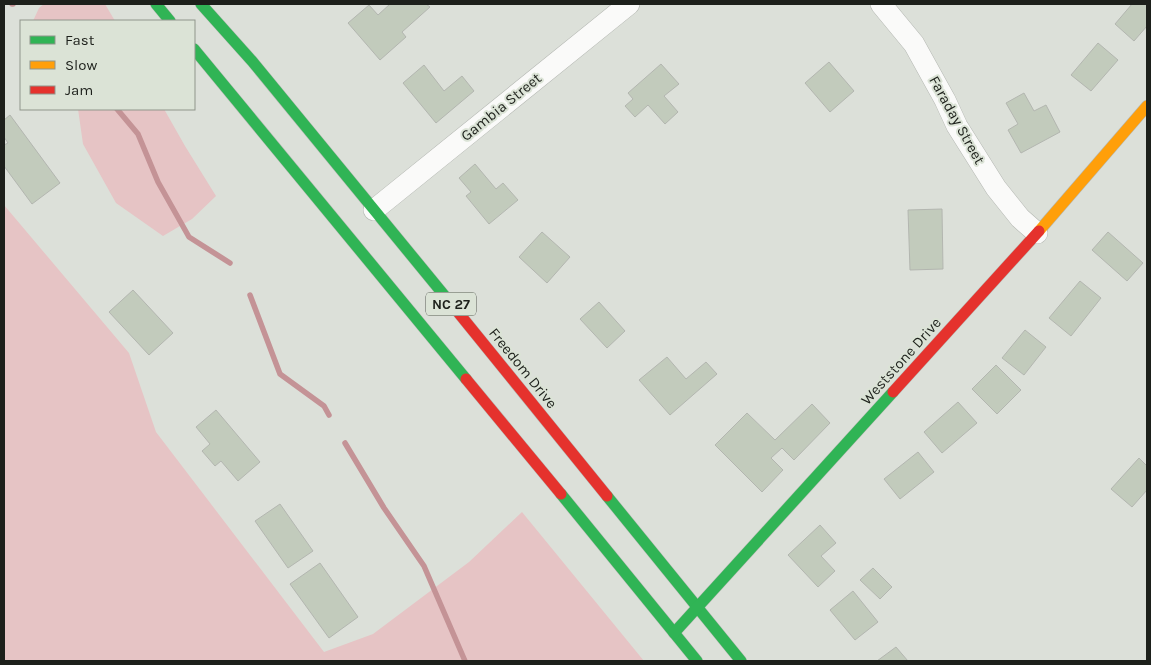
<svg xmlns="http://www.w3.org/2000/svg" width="1151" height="665" font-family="Karla,sans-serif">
	<rect width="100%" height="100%" fill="#dce0d9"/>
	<g fill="#e6c4c5">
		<polygon points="44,4 105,4 115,21 33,21 39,8"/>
		<polygon points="78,109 164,109 185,146 216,196 192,219 163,236 116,203 83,144"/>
		<polygon points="4,205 129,353 156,432 324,652 373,634 469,562 522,512 644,661 4,661"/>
	</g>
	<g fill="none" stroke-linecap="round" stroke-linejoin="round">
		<g stroke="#c49396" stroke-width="5.5">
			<polyline points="12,4 13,4"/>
			<polyline points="117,109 138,134 158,182 189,237 230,263"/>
			<polyline points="250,295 280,374 324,406 329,415"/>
			<polyline points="345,443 384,508 424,566 465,661"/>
		</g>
	</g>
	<g fill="#c2cbbc" stroke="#b3b6b0">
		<polygon points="390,4 426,4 430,7 402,32 406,37 380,60 348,23 369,5 378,15"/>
		<polygon points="1132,4 1147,4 1147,26 1134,41 1115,24"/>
		<polygon points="1098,43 1118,60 1091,91 1071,75"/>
		<polygon points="829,62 854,91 830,112 805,83"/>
		<polygon points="661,64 679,84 664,96 678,112 665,124 648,105 635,117 625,106 633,99 628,93"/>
		<polygon points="424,65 444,91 462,76 474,91 436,123 403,83"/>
		<polygon points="1024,93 1034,111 1046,105 1060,132 1021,153 1008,130 1018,124 1006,103"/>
		<polygon points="10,115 60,183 32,204 4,166 4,145 8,143 4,137 4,120"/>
		<polygon points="475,164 496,189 503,183 518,200 489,224 466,196 471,192 459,178"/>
		<polygon points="942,209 943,269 910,270 908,210"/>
		<polygon points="542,232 570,257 547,283 519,257"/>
		<polygon points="1108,232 1143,263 1127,281 1092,250"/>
		<polygon points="1080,281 1101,298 1071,336 1049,318"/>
		<polygon points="133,290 173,333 149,355 109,312"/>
		<polygon points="599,302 625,331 607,348 580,319"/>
		<polygon points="1025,330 1046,347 1024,375 1002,358"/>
		<polygon points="667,357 686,379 706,362 717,374 670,415 639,380"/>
		<polygon points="996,365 1021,390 997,414 972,389"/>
		<polygon points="958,402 977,423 942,453 924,432"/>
		<polygon points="812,404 830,423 794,460 782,448 771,458 783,470 762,492 715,445 747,413 775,440"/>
		<polygon points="216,410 260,462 238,481 221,461 215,466 202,451 210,444 196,427"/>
		<polygon points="918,452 934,472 900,499 884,479"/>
		<polygon points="1139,458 1147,466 1147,490 1132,507 1111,489"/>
		<polygon points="280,504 313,551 288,568 255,521"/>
		<polygon points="820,525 836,543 821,556 835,571 818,587 788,555"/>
		<polygon points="320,563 358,617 329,638 290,584"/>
		<polygon points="873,568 892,587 880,599 860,580"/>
		<polygon points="853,591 878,622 855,640 830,610"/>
		<polygon points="896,647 908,661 877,661"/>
	</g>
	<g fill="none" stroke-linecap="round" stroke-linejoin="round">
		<g stroke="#b4b7b2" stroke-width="22">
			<g id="street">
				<polyline points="881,4 914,44 945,100 957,126 996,188 1020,218 1037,233"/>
				<polyline points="374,210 629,4"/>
			</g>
		</g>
		<g stroke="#b4b7b2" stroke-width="12">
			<g id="fast">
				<polyline points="156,4 170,21"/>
				<polyline points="201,4 252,61 453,306"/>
				<polyline points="194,49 466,379"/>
				<polyline points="561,494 697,661"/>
				<polyline points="607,496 741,661"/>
				<polyline points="674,633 893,392"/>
			</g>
		</g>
		<g stroke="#b4b7b2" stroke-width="12">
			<polyline id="slow" points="1039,231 1147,106"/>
		</g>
		<g stroke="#b4b7b2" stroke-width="12">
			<g id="jam">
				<polyline points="453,306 607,496"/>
				<polyline points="466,379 561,494"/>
				<polyline points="893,392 1039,231"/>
			</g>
		</g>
		<use href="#street" stroke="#fafaf9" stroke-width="21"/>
		<use href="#fast" stroke="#30b455" stroke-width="11"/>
		<use href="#slow" stroke="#ff9f0a" stroke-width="11"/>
		<use href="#jam" stroke="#e5322d" stroke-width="11"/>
	</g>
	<g text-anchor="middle" stroke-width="4" stroke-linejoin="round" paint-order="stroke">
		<rect fill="#dbe3d6" stroke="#565a53" stroke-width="1" x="426" y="292.5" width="50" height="23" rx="4"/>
		<g font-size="14" font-weight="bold" fill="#1d201b">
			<text x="451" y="309">NC 27</text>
		</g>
		<g font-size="15" fill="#1d201b" stroke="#dbe3d6">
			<text transform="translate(501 107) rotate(-39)" y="5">Gambia Street</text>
			<text transform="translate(957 120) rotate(61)" y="5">Faraday Street</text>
			<text transform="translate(901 361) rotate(-48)" y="5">Weststone Drive</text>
			<text transform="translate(523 368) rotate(51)" y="5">Freedom Drive</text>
		</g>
	</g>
	<rect width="1151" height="665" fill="none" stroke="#1d201b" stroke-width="10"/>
	<rect x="20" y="20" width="175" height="90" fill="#dbe3d6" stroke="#8f958b"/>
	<rect x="30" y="36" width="25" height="8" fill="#30b455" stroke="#8f958b"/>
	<text x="65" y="45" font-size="15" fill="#1d201b">Fast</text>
	<rect x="30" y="61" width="25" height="8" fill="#ff9f0a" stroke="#8f958b"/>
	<text x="65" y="70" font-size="15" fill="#1d201b">Slow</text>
	<rect x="30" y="86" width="25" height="8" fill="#e5322d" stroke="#8f958b"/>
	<text x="65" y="95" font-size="15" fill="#1d201b">Jam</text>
</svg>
